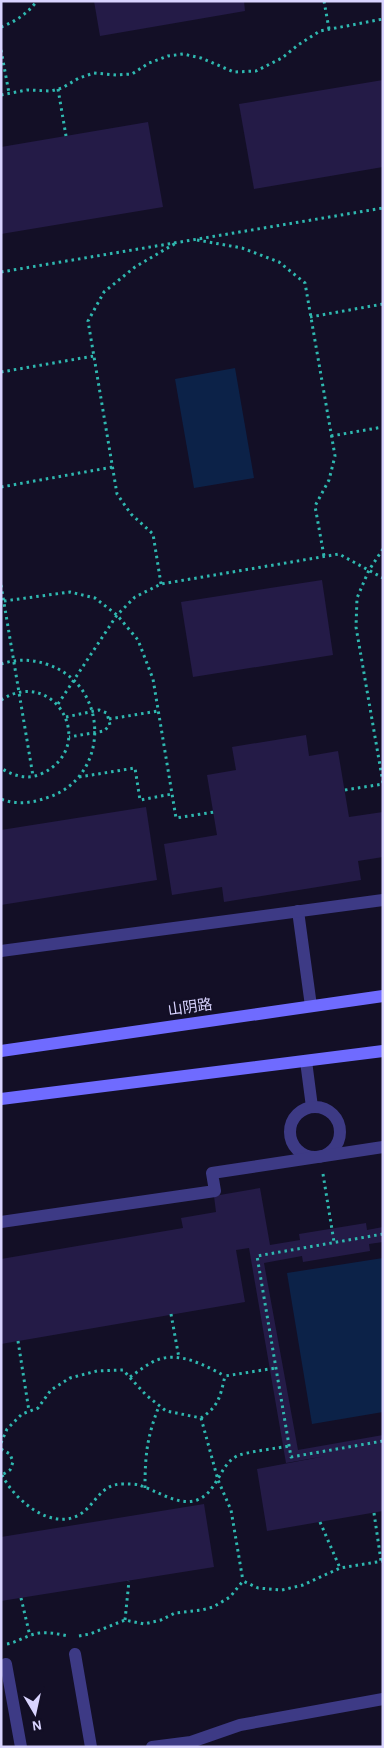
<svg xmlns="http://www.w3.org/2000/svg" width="384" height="1748" font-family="'Alegreya Sans','Noto Sans SC',sans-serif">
	<rect width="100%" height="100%" fill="#130f26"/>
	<g fill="#0c2248">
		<polygon points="235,368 254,478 194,488 175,379"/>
		<polygon points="383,1258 383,1412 312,1424 287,1273"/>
	</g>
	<g fill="#241b47">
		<polygon points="94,1 244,1 245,11 100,36"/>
		<polygon points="383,80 383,167 254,189 239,104"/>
		<polygon points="148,122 163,207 1,234 1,147"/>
		<polygon points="322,580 333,655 193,677 181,602"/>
		<polygon points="306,735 309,756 338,751 349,817 383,812 383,857 358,861 361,880 224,902 222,887 172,895 164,844 217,835 207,775 236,770 232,747"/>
		<polygon points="146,807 157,880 1,905 1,830"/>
		<polygon points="260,1188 270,1245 300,1240 299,1234 366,1223 367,1230 383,1227 383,1242 369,1244 370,1251 303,1262 302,1256 264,1263 298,1450 383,1435 383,1511 267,1531 257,1469 326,1456 286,1463 249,1248 236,1250 245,1302 1,1344 1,1259 183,1228 181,1218 216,1212 214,1196"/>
		<polygon points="204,1504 214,1567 1,1601 1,1537"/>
	</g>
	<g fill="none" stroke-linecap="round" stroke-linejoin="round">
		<g stroke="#2fb8b0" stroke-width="3" stroke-dasharray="2.5 4" stroke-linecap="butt">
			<polyline points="324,1 329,29"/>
			<path d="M1,27C16,21 27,14 37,1"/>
			<polyline points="1,50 9,93"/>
			<polyline points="58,89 66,136"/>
			<polyline points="1,95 27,90 51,91 62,88 79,78 94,73 116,75 132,74 149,63 168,56 183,54 201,58 234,72 256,71 282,58 298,45 320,31 383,19"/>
			<polyline points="197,240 242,248 279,262 305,283 335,456 329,480 315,506 324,556"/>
			<polyline points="1,272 383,208"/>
			<polyline points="310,317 383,304"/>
			<polyline points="1,372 94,356"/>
			<polyline points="331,436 383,427"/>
			<polyline points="1,487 113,467"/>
			<polyline points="383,549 369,570 357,598 356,627 383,783"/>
			<polyline points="161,584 153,534 131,514 117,494 88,321 104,292 135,267 176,243"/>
			<polyline points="1,585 33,776"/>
			<polyline points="4,601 70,592 95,598 117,615 138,640 153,679 176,818 214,812"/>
			<path d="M1,664C16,659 31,659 46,664C111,684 111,779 46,798C32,803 16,805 1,799"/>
			<path d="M1,700C55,665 100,747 41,774C28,780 13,776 1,768"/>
			<polyline points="58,704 117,615 135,597 161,584 339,554 383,578"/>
			<polyline points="66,717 99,710 107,713 110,725 104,731 69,737"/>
			<polyline points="109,719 158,711"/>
			<polyline points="79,777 135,768 140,800 172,794"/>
			<polyline points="345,790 383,784"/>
			<polyline points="323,1174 334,1242"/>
			<polyline points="383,1234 257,1256 291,1457 383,1441"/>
			<polyline points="171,1314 179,1358"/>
			<polyline points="18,1341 29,1411"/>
			<path d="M130,1377C139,1371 147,1364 157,1360C180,1351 206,1366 225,1376"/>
			<polyline points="201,1418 218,1480 231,1510 243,1581"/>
			<path d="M1,1443L7,1429L22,1414L38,1408L51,1390L70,1378L97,1371L123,1370L146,1395L166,1411L201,1418C219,1406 220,1397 225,1376L276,1368"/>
			<polyline points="1,1449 10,1454 13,1462 10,1470 2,1475"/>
			<path d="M2,1475C14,1499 50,1531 79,1515C96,1505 100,1483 124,1484C129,1484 135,1484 139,1485C155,1490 180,1507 197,1500C218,1492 219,1465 237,1456C245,1452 279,1448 289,1446"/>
			<path d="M145,1488C145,1455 147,1437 159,1406"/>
			<polyline points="374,1513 381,1561"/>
			<polyline points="320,1522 340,1568"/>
			<polyline points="21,1598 30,1636"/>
			<polyline points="125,1620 129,1581"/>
			<polyline points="79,1636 90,1634 125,1620 144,1624 161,1620 175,1613 202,1610 213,1607 230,1597 243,1581 258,1588 282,1590 303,1585 340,1568 383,1561"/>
			<path d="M7,1644C18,1642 27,1635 39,1633C49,1632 58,1634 68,1636"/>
		</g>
		<g stroke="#3d3a85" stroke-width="12">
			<polyline points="298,911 311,1006"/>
			<polyline points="1,951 383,900"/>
			<polyline points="306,1061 312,1107"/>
			<circle cx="315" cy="1132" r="25"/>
			<polyline points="1,1222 215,1191 212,1173 383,1147"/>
			<polyline points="75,1654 91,1747"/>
			<polyline points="6,1664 21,1747"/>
			<polyline points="152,1747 191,1742 240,1725 383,1699"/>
		</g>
		<g stroke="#6f6bff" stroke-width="12">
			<polyline points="1,1051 383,996"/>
			<polyline points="1,1099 383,1051"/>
		</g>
	</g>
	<g text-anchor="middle" stroke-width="4" stroke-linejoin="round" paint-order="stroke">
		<g font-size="15" fill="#d9d4ff" stroke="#130f26">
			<text transform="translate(190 1007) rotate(-8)" y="5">山阴路</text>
		</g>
	</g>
	<rect width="384" height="1748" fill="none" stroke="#d9d4ff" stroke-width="5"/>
	<g transform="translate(35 1713) rotate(171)" stroke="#130f26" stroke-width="4" paint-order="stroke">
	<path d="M0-4L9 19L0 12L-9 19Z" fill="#d9d4ff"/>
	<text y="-8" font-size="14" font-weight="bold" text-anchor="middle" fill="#d9d4ff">N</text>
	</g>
</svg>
